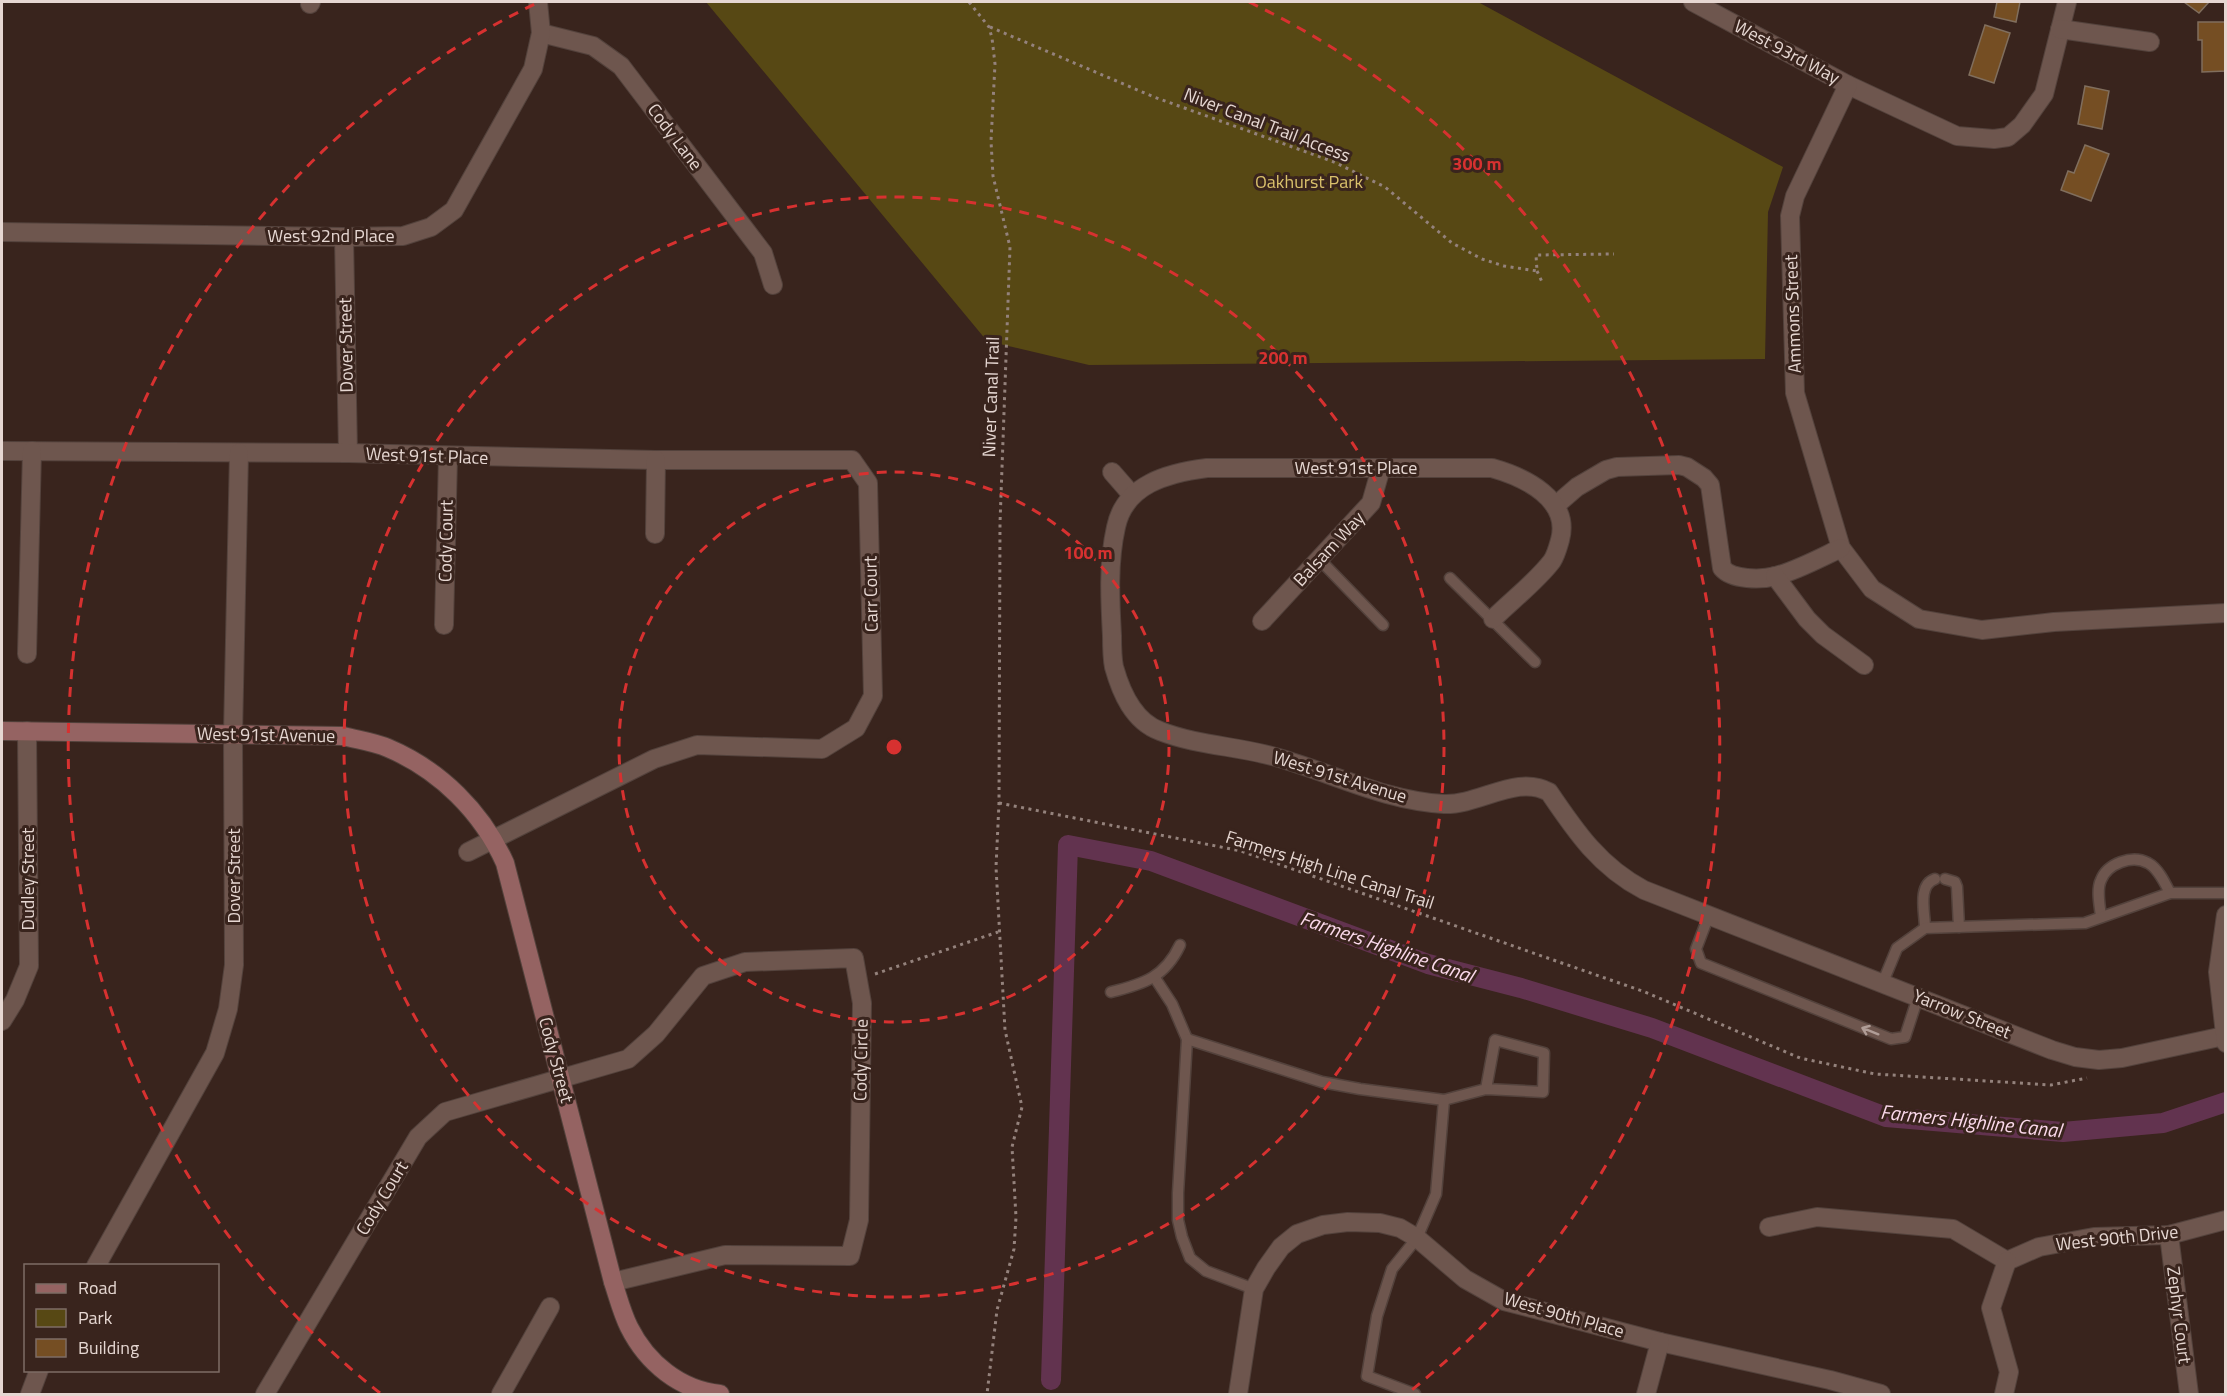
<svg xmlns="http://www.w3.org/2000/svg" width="2227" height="1396" font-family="'Titillium Web',sans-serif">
	<rect width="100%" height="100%" fill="#39241d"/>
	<polygon fill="#574814" points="706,2 1478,2 1783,167 1768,212 1765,359 1089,365 987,341"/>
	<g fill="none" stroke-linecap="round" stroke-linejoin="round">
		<polyline stroke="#62334f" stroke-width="20" points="1051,1380 1068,845 1151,861 1428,964 1521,988 1652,1028 1886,1117 2063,1132 2163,1123 2226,1102"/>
	</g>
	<g fill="#754e23" stroke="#806e5d" stroke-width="1.5">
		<polygon points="1997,2 2020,2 2016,22 1994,17"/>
		<polygon points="2184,2 2209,2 2199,13"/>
		<polygon points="2198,22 2226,22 2226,71 2202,72 2202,40 2198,40"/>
		<polygon points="1985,25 2010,33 1994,83 1969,75"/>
		<polygon points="2085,86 2109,91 2102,129 2078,124"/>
		<polygon points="2085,145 2109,154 2091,201 2061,190 2068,171 2074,173"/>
	</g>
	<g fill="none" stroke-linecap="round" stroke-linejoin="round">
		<g stroke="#53423c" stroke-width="13">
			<g id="lane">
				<polyline points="1320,560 1383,625"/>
				<polyline points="1450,578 1535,662"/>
				<polyline points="1945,879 1955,882 1957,887 1959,927"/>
				<polyline points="1709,915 1696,949 1701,963 1891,1039 1905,1037 1918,997"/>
				<path d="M2101,917C2100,906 2096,890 2101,880C2107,864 2132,854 2148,863C2158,868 2165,883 2170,893"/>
				<path d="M1925,928C1925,913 1917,885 1935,879"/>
				<polyline points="1155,978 1172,1004 1187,1039 1178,1193 1178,1220 1182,1237 1190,1258 1206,1271 1254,1289"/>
				<polyline points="1883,982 1897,948 1925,928 2085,923 2170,893 2226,893"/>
				<path d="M1111,992C1144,984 1165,977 1180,945"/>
				<polyline points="1187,1039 1322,1082 1360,1089 1444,1100 1486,1089 1543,1092 1544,1053 1495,1040 1486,1089"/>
				<polyline points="1415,1394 1367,1376 1377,1316 1392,1269 1417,1238 1436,1194 1444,1100"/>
			</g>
		</g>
		<g stroke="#53423c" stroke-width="20">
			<g id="street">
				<polyline points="1693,2 1848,85 1957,136 1994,139 2008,137 2022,125 2044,94 2067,2"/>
				<polyline points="310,4 311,2"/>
				<polyline points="2060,29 2150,42"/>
				<polyline points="541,33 593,46 621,66 763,253 773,285"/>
				<polyline points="1848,85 1795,196 1790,216 1795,393 1841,548 1872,589 1919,619 1982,630 2054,622 2226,613"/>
				<polyline points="2,232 344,237 403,236 431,227 454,210 533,69 541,33 538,2"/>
				<polyline points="344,237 348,453"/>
				<polyline points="2,451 348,453 656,460 852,460 868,483 873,696 856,728 822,749 697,745 654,759 468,852"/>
				<polyline points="1112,472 1132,495"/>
				<path d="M1555,506L1577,487L1606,470L1617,467L1679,465L1687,467L1704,478L1710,485L1722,568C1732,580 1761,580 1776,576C1798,570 1820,558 1841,548"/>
				<polyline points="655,534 656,460"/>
				<polyline points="1775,576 1807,619 1823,635 1864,665"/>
				<path d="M1493,619C1511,601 1537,581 1552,561C1556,555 1558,547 1560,540C1571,499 1524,477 1492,468H1207C1168,473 1125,484 1116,527C1108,562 1110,600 1112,636C1112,646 1112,657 1114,667C1121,692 1133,721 1160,731C1198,746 1240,746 1279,758C1334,774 1386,801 1444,804C1480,805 1517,774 1549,792C1576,832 1600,867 1644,890L2052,1050L2075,1057L2099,1060L2122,1058L2224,1036"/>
				<polyline points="1262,621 1371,503 1381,468"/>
				<polyline points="444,625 448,457"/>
				<polyline points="27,654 32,451"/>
				<polyline points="2226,915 2218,972 2226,1043"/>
				<polyline points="2,1021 15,1000 29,966 27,731"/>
				<polyline points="1769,1227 1817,1217 1953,1229 2007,1261 2039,1247 2094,1237 2169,1235 2226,1220"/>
				<polyline points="2169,1235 2189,1394"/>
				<polyline points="96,1266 215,1053 228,1009 234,965 233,734 239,453"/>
				<polyline points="30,1394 39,1370"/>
				<polyline points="265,1394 418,1137 445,1112 628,1059 656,1034 703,976 745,962 854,958 862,1003 859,1220 850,1256 725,1255 613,1282"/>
				<polyline points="501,1394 550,1307"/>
				<polyline points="1238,1394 1254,1289 1266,1268 1281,1247 1297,1234 1323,1225 1348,1222 1380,1223 1400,1228 1417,1238 1465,1279 1504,1301 1660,1342 1830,1380 1881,1394"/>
				<polyline points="1646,1394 1660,1342"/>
				<polyline points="2004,1394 2009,1372 1991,1308 2007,1261"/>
			</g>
		</g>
		<g stroke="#53423c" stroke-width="20">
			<path id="secondary" d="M2,731L343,736C358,740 374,742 388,748C440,770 482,812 505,863L613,1282C618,1297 622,1313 629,1327C647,1363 680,1390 720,1394"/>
		</g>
		<g stroke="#94827c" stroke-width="3" stroke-dasharray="3 4.5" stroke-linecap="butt">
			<polyline points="969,2 989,27 992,38 995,64 991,141 993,176 1010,247 1000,523 999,803 996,867 1005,1030 1022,1107 1012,1147 1016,1217 1014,1249 997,1310 987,1394"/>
			<polyline points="990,27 1154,97 1334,162 1385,187 1452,243 1482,259 1504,266 1537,271 1536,255 1614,254"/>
			<polyline points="1537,271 1543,284"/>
			<polyline points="999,803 1241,851 1645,992 1800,1058 1875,1074 2051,1085 2087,1078"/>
			<polyline points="875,974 998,932"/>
		</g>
		<use href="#lane" stroke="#6e564e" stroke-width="10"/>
		<use href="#street" stroke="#6e564e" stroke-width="18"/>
		<use href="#secondary" stroke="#956362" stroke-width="18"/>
	</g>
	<defs><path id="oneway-shaft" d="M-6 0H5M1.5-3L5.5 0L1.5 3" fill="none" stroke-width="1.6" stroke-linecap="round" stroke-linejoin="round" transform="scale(1.5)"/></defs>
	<use stroke="#b09d97" href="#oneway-shaft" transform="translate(1870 1031) rotate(-158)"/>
	<g fill="none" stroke="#d73130" stroke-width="3" stroke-dasharray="10 8">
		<circle cx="894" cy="747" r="275"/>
		<circle cx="894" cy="747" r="550"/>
		<path d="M380 1393A825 825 0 0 1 539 2M1249 2A825 825 0 0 1 1408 1393"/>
	</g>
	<g text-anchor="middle" stroke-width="6" stroke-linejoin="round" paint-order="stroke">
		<g font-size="18" fill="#e6d7d2" stroke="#39241d">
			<text transform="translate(1787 52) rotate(28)" y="6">West 93rd Way</text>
			<text transform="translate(1267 125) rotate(21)" y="6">Niver Canal Trail Access</text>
			<text transform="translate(675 137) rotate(53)" y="6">Cody Lane</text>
			<text x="331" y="242">West 92nd Place</text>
			<text transform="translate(1793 314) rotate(-92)" y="6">Ammons Street</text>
			<text transform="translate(346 345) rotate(-91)" y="6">Dover Street</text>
			<text transform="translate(991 397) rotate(-88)" y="6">Niver Canal Trail</text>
			<text transform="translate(427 456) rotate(2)" y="6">West 91st Place</text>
			<text x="1356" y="474">West 91st Place</text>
			<text transform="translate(446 541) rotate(-89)" y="6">Cody Court</text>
			<text transform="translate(1329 549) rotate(-47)" y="6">Balsam Way</text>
			<text transform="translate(871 594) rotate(-91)" y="6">Carr Court</text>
			<text transform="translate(266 735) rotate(1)" y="6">West 91st Avenue</text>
			<text transform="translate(1340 777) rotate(17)" y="6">West 91st Avenue</text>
			<text transform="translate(1330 870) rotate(18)" y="6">Farmers High Line Canal Trail</text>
			<text transform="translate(234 876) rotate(-90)" y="6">Dover Street</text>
			<text transform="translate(28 879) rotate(-90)" y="6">Dudley Street</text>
			<text transform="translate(1962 1014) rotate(22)" y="6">Yarrow Street</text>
			<text transform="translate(556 1060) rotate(75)" y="6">Cody Street</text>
			<text transform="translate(861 1060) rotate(-89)" y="6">Cody Circle</text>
			<text transform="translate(382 1198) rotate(-59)" y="6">Cody Court</text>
			<text transform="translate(2117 1238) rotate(-6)" y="6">West 90th Drive</text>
			<text transform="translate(1564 1315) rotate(16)" y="6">West 90th Place</text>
			<text transform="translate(2179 1315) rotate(83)" y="6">Zephyr Court</text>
		</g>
		<g font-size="18" fill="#d9c06b" stroke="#39241d">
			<text x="1309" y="188">Oakhurst Park</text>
		</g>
		<g font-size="20" font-style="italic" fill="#fbd9eb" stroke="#39241d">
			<text transform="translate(1387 947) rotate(19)" y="7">Farmers Highline Canal</text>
			<text transform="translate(1971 1121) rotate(6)" y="7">Farmers Highline Canal</text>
		</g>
	</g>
	<circle cx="894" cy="747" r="9" fill="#d73130" stroke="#39241d" stroke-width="3"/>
	<g font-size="18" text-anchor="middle" font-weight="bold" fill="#d73130" stroke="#39241d" stroke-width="6" stroke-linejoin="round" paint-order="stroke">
		<text x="1477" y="170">300 m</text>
		<text x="1283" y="364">200 m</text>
		<text x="1088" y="559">100 m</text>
	</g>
	<rect width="2227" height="1396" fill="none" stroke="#e6d7d2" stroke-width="6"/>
	<rect x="24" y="1264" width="195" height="108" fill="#39241d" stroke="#7e6c65" stroke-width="1.5"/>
	<rect x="36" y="1284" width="30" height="9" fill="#956362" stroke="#7e6c65" stroke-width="1.5"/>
	<text x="78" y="1294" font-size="18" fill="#e6d7d2">Road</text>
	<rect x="36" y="1309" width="30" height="18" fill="#574814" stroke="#7e6c65" stroke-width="1.5"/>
	<text x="78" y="1324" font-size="18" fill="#e6d7d2">Park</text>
	<rect x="36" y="1339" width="30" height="18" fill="#754e23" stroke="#7e6c65" stroke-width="1.5"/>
	<text x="78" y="1354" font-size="18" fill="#e6d7d2">Building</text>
</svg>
